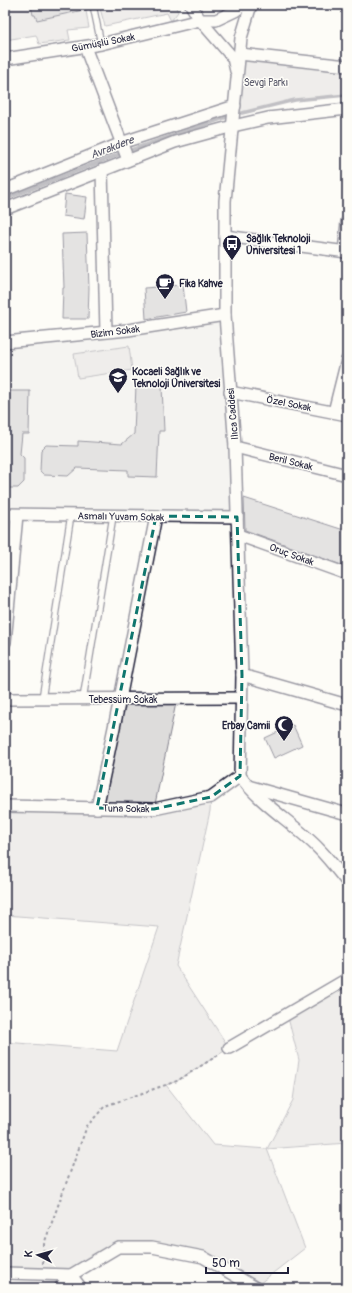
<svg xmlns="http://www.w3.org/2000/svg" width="352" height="1293" font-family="Pangolin,sans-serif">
	<rect width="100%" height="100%" fill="#fdfcf7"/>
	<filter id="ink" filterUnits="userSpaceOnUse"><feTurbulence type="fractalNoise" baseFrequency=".025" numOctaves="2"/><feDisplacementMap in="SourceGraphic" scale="8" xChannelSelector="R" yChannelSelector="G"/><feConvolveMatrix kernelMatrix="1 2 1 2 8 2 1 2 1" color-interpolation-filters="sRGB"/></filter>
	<g filter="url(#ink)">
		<polygon fill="#ecece9" points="225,315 237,517 5,514 5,342"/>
		<g fill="#dddcdb" stroke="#807f8b">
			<polygon points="5,5 85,5 89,28 68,30 70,40 39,44 36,35 5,40"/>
			<polygon points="99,5 175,5 178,12 171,21 167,13 105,26"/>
			<polygon points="240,54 347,66 347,95 295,100 234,115"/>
			<polygon points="129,346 132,370 78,378 74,354"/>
			<polygon points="177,698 154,809 211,797 210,811 176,966 229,1048 177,1081 166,1085 213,1145 267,1149 293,1100 299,1060 287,1014 347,979 347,1143 267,1149 305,1248 255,1287 203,1257 118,1248 71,1275 5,1273 5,1042 117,1051 159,927 5,915 5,806 96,808 120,699"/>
		</g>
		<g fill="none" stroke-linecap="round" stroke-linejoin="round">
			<g stroke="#787885" stroke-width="3.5">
				<polyline points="242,113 295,100 347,95"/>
				<polyline points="5,199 125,152 227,117"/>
			</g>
		</g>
		<g fill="#c6c6c8" stroke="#22223b">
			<polygon points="31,5 88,5 88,9 37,20 35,15 33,15"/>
			<polygon points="65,194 87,197 84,219 63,216"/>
			<polygon points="87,233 89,288 88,319 62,319 63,288 64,288 62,234"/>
			<polygon points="183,285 186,312 146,319 144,288"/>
			<polygon points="136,385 162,386 164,431 159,431 157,477 128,476 128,470 77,468 68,476 44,475 40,471 41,450 46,445 78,446 78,441 122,444 134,434"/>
			<polygon points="5,391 30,391 29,434 22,434 20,454 24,458 24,482 18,488 5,488"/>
			<polygon points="244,498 347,531 347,567 245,530"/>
			<polygon points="293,725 302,745 274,758 265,738"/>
		</g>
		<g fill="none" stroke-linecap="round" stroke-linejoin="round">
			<g stroke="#22223b" stroke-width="8">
				<g id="service">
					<polyline points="93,5 101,44"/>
					<polyline points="42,699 71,515"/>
					<polyline points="83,699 113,516"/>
				</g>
			</g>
			<g stroke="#22223b" stroke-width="14">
				<g id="minor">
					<polyline points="191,5 200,20 233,58 236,71"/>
					<polyline points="85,47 128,160"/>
					<polyline points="240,54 347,66"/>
					<polyline points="5,59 101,44 200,20 216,20 235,11 243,5"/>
					<polyline points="102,170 106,332"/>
					<polyline points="5,190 127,141 235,106"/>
					<polyline points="5,209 175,142 233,126 268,118 347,109"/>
					<polyline points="225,236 347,252"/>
					<polyline points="344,252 347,222"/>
					<polyline points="5,342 128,330 225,315"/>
					<polyline points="230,392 347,415"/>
					<polyline points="334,412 347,360"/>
					<polyline points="235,447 347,475"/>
					<polyline points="5,514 237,517"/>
					<polyline points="238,535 347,574"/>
					<polyline points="5,642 17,515"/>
					<polyline points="242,675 347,705"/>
					<polyline points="5,699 241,698"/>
					<polyline points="240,776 242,675 235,447 225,315 225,201 241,38 251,5"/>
					<path d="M240,776C261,805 294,823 319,849C329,859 338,871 347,882"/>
					<polyline points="248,786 347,814"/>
					<polyline points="5,806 154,809 211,797 240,776"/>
					<polyline points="97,808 120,699 156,516"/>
					<polyline points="229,1048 347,979"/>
					<polyline points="5,1273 71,1275 81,1288"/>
					<polyline points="60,1288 71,1275 118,1247 152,1247 203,1257 256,1288"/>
				</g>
			</g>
			<polyline stroke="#22223b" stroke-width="2" stroke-dasharray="3 3" stroke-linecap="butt" points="43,1264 44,1244 87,1126 105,1106 177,1081 220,1054"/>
			<use href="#service" stroke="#fdfcf7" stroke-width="5.5"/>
			<use href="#minor" stroke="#fdfcf7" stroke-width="11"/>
		</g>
	</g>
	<path d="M0 0H352V1293H0ZM156,516L237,517L242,675L240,776L211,797L154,809L97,808Z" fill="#fdfcf7" fill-opacity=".55" fill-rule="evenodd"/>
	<path fill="none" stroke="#0f766e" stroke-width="3" stroke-dasharray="8 5" stroke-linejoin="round" d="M156,516L237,517L242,675L240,776L211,797L154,809L97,808Z"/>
	<defs>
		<g id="bus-pin" transform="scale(1)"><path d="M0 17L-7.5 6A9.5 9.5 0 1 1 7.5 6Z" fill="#22223b" stroke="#fdfcf7"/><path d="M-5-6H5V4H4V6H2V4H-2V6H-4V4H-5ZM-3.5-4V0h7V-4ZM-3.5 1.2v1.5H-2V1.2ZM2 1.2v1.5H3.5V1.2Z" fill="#fff"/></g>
		<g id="cafe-pin" transform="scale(1)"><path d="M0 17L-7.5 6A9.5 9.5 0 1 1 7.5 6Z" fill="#22223b" stroke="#fdfcf7"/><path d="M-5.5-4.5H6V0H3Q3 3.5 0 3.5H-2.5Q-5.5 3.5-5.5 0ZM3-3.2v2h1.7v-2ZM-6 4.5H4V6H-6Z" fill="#fff"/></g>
		<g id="university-pin" transform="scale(1)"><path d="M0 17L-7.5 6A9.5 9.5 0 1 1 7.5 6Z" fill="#22223b" stroke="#fdfcf7"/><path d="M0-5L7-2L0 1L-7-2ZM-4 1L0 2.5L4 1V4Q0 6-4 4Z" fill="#fff"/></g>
		<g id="mosque-pin" transform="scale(1)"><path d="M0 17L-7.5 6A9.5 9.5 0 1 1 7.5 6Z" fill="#22223b" stroke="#fdfcf7"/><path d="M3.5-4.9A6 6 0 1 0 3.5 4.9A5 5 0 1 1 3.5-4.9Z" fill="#fff"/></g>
	</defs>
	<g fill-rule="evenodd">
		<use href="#bus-pin" x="232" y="244"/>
		<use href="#cafe-pin" x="165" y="283"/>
		<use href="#university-pin" x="118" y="377"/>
		<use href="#mosque-pin" x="284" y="725"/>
	</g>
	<g text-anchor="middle" stroke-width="3" stroke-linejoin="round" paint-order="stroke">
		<g font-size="10" fill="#22223b" stroke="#fdfcf7">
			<text transform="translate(103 42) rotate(-11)" y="4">Gümüşlü Sokak</text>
			<text transform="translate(115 331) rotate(-7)" y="4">Bizim Sokak</text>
			<text transform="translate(289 403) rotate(11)" y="4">Özel Sokak</text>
			<text transform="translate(232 414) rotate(-95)" y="4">Ilıca Caddesi</text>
			<text transform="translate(291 461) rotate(14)" y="4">Beril Sokak</text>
			<text transform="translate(121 516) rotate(1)" y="4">Asmalı Yuvam Sokak</text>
			<text transform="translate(292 554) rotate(20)" y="4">Oruç Sokak</text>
			<text x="123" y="703">Tebessüm Sokak</text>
			<text transform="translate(126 808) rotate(1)" y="4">Tuna Sokak</text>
		</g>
		<g font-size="10" fill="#5a5a6b" stroke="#fdfcf7">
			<text x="266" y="86">Sevgi Parkı</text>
		</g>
		<g font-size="10" font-weight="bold" fill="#22223b" stroke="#fdfcf7" text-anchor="start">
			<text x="246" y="242">Sağlık Teknoloji<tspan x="246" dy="12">Üniversitesi 1</tspan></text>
			<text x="179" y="287">Fika Kahve</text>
			<text x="132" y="375">Kocaeli Sağlık ve<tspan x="132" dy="12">Teknoloji Üniversitesi</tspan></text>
			<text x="270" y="729" text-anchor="end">Erbay Camii</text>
		</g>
		<g font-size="11" font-style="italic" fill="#545466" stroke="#fdfcf7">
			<text transform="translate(112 147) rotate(-21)" y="4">Avrakdere</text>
		</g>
	</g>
	<rect width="352" height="1293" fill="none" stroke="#fdfcf7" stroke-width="20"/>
	<rect x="10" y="10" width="332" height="1273" fill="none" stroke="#22223b" stroke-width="1.5" filter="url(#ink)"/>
	<g transform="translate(38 1255) rotate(276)" stroke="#fdfcf7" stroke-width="3" paint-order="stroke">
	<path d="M0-3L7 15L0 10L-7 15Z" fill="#22223b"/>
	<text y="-6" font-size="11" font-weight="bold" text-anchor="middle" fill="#22223b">K</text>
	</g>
	<path d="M206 1267v6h82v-6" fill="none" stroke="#22223b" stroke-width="2"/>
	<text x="212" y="1267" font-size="12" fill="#22223b" stroke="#fdfcf7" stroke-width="3" paint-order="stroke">50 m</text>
</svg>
